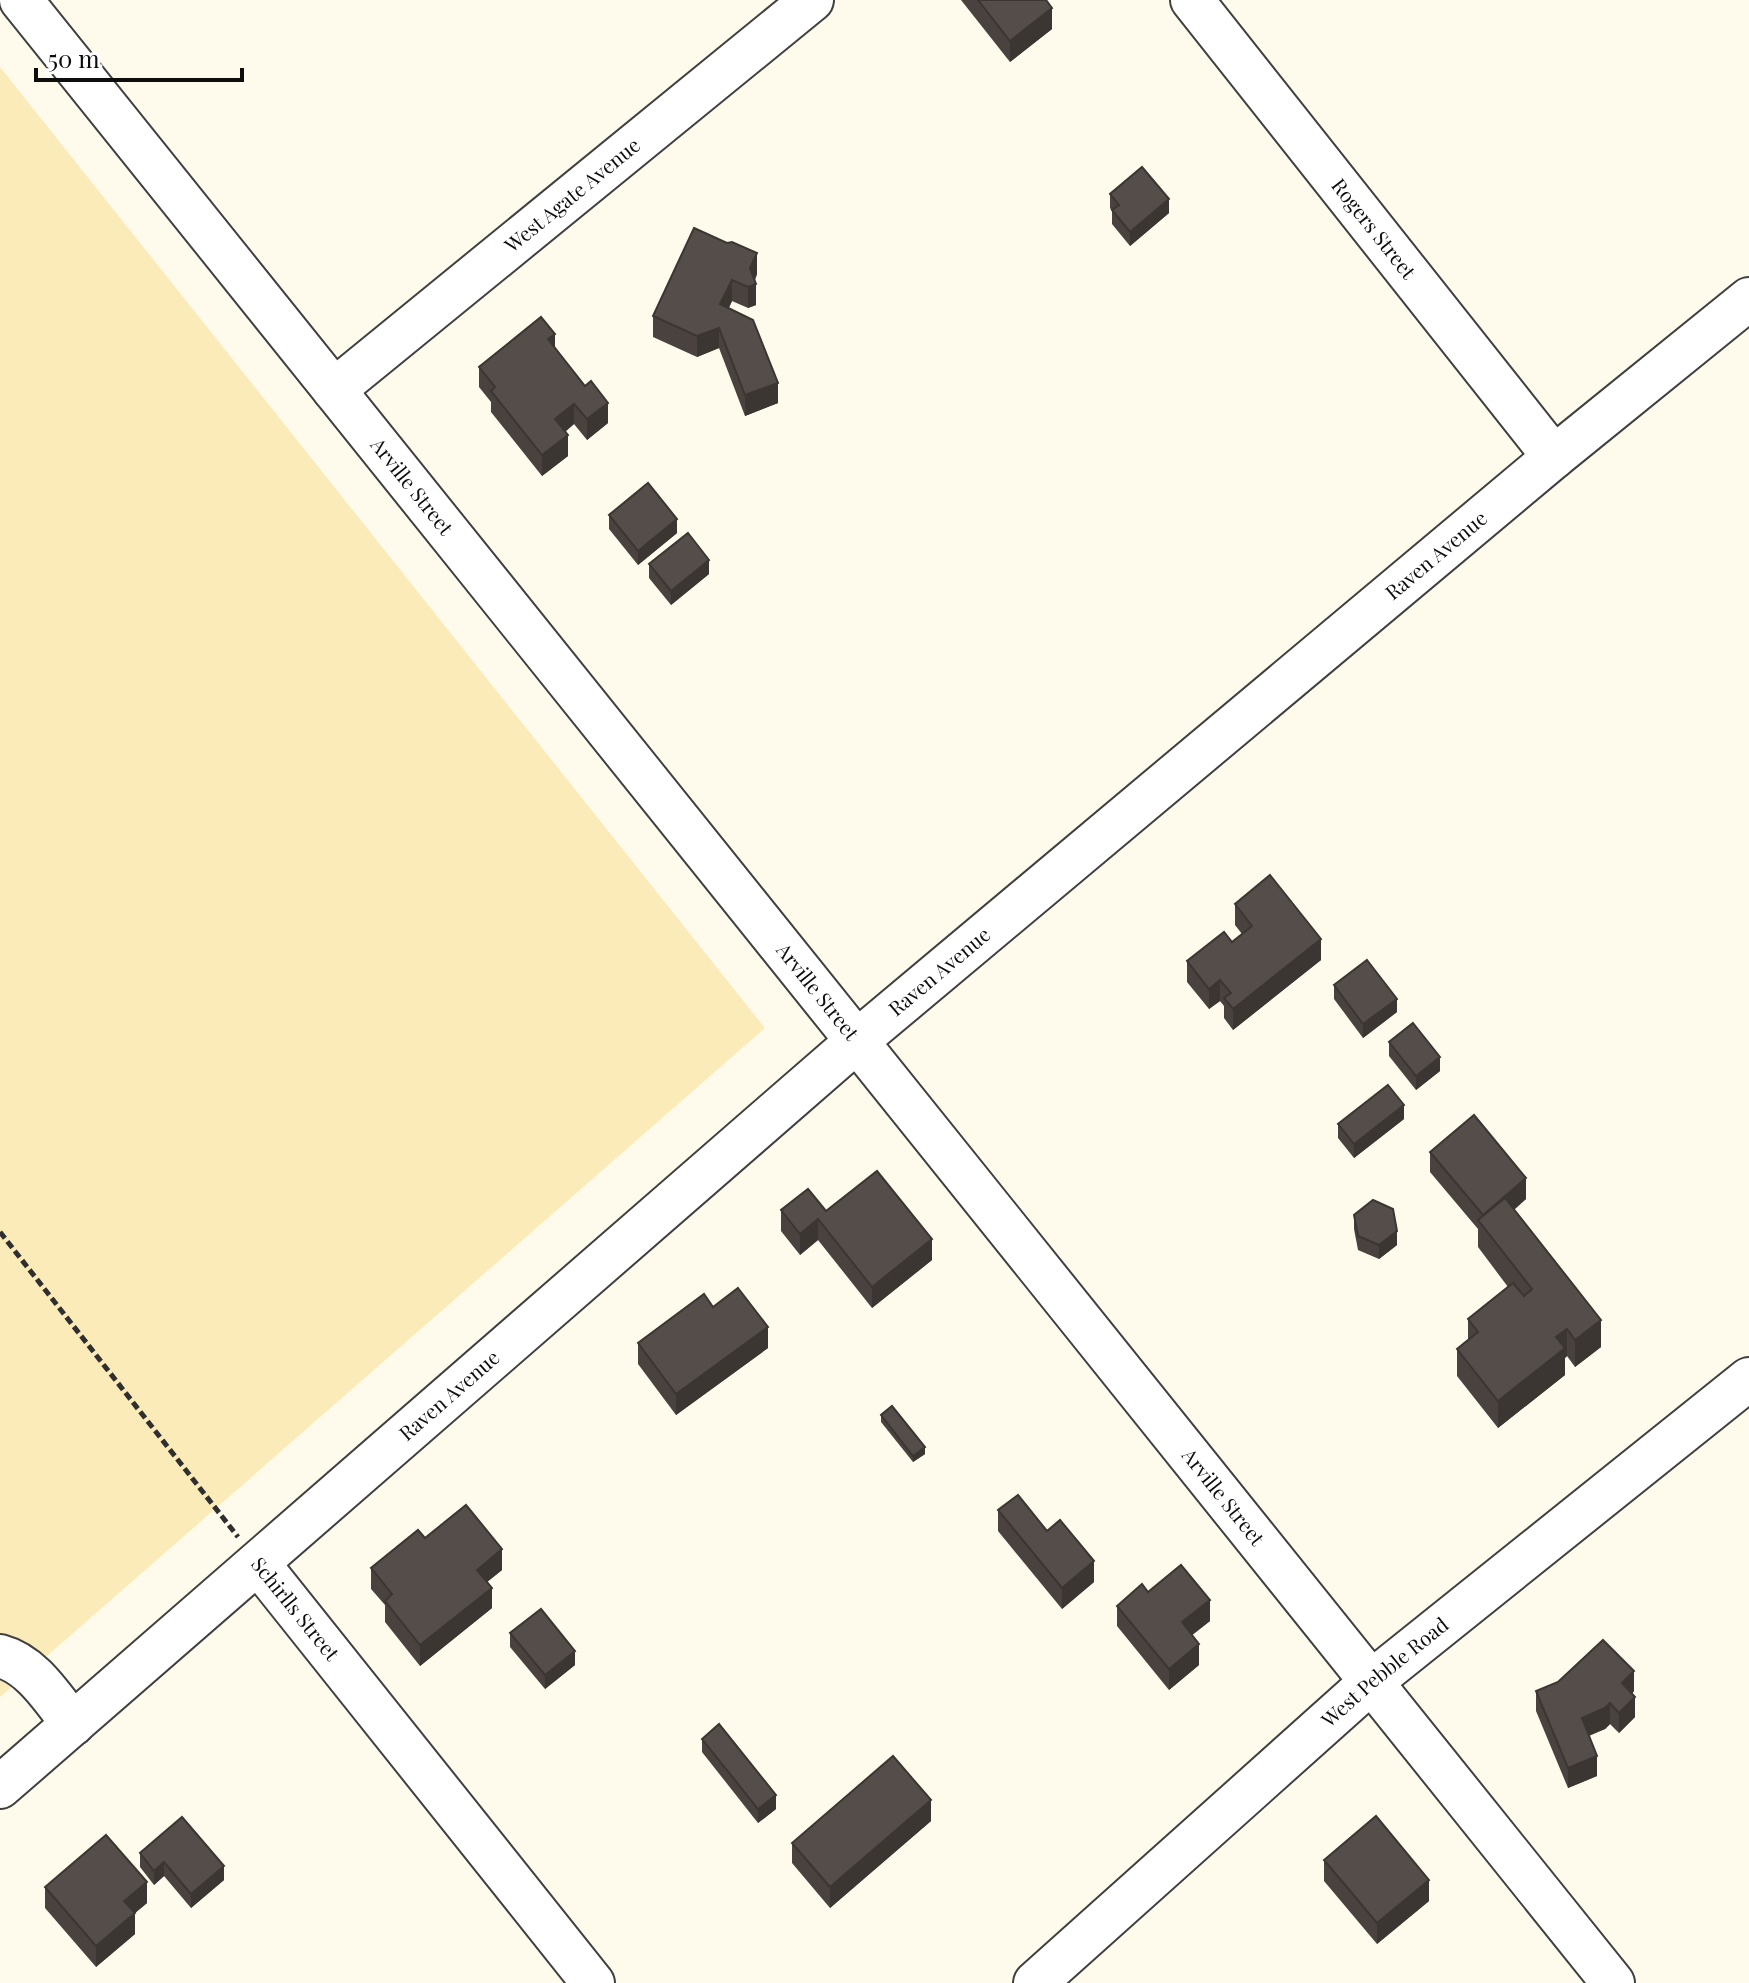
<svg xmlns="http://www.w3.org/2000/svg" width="1749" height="1983" font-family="'Playfair Display',serif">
	<rect width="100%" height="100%" fill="#fffbec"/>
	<polygon fill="#fbebb8" points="0,67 765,1028 0,1697"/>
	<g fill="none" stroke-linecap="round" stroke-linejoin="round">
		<g stroke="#404040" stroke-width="46">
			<g id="minor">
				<path id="s1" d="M21,0L1613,1983"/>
				<path id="s2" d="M1192,0L1554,457"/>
				<path id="s3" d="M334,390L812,0"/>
				<polyline points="258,1563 593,1983"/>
				<path d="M0,1656C33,1665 52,1698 73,1724"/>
				<path id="s4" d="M0,1787L857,1041L1554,457L1749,299"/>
				<path id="s5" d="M1035,1983L1371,1682L1749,1379"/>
			</g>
		</g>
		<polyline stroke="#2f2f2f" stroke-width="5" stroke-dasharray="8 4" stroke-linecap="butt" points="0,1232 238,1537"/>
		<use href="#minor" stroke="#fff" stroke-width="42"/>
	</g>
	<g fill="#49423f">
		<polygon points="961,0 1046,0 1052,29 1010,62"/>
		<polygon points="1110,194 1169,213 1130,246 1112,224 1112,211 1110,208"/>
		<polygon points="694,228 757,274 755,280 756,305 748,308 732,301 729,308 778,403 745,416 719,348 697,357 653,337 653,316"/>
		<polygon points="555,347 608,423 587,440 574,424 565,432 568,456 542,476 491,412 491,402 479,387 479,367"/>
		<polygon points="609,515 677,533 638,565 609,529"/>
		<polygon points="649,564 709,574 671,605 649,578"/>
		<polygon points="1235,904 1321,960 1233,1030 1224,1018 1224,1006 1220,1001 1209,1009 1187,982 1187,961 1232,942 1242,934 1235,925"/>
		<polygon points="1334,985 1397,1012 1363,1038 1334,999"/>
		<polygon points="1389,1042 1440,1071 1416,1090 1389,1056"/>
		<polygon points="1404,1119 1354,1158 1338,1138 1338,1124"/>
		<polygon points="1430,1152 1526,1199 1514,1210 1601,1347 1575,1367 1567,1356 1565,1358 1565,1375 1498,1428 1457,1376 1457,1349 1468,1340 1468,1319 1508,1287 1478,1247 1478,1229 1430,1172"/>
		<polygon points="781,1210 826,1211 932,1260 872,1308 818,1240 800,1255 781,1231"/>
		<polygon points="1354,1215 1397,1245 1379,1259 1358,1250 1354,1229"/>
		<polygon points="713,1307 768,1348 676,1415 638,1364 638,1343"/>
		<polygon points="881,1415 925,1454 913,1462 881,1422"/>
		<polygon points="998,1510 1047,1531 1094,1582 1062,1609 998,1531"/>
		<polygon points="425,1538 502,1570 487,1582 492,1608 420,1666 385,1622 385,1605 371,1589 371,1568"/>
		<polygon points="1117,1606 1210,1621 1192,1635 1199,1665 1169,1690 1117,1626"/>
		<polygon points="510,1633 575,1665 545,1689 510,1647"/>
		<polygon points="1536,1691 1634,1691 1632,1694 1635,1717 1619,1733 1610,1724 1605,1729 1589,1736 1597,1776 1568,1788 1536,1711"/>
		<polygon points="702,1739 776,1809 758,1823 702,1752"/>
		<polygon points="931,1821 830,1908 792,1863 792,1843"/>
		<polygon points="140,1853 224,1880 191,1908 164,1876 154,1885 140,1867"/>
		<polygon points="1324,1860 1429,1901 1377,1944 1324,1881"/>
		<polygon points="45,1887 147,1903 135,1913 135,1934 96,1967 45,1908"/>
	</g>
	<g fill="#3c3633">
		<polygon points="1052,8 1052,29 1010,62 1010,41"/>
		<polygon points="1169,199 1169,213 1130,246 1130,232"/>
		<polygon points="757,253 757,274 752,286 756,284 756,305 748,308 748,287 750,268"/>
		<polygon points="732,280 732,301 720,325 720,304"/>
		<polygon points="719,328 719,348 697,357 697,336"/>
		<polygon points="555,334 555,355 548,339"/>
		<polygon points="778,383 778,403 745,416 745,395"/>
		<polygon points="608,403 608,423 587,440 587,419"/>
		<polygon points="574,404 574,424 555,440 555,419"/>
		<polygon points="568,435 568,456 542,476 542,455"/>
		<polygon points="677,519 677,533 638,565 638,551"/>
		<polygon points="709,560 709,574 671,605 671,591"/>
		<polygon points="1321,939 1321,960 1233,1030 1233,1009"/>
		<polygon points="1220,980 1220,1001 1209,1009 1209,989"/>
		<polygon points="1397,999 1397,1012 1363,1038 1363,1024"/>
		<polygon points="1440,1057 1440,1071 1416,1090 1416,1076"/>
		<polygon points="1404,1105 1404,1119 1354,1158 1354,1144"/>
		<polygon points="1526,1178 1526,1199 1487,1232 1483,1227 1483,1215"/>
		<polygon points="818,1219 818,1240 800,1255 800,1234"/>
		<polygon points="1397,1231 1397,1245 1379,1259 1379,1245"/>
		<polygon points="932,1239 932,1260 872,1308 872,1287"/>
		<polygon points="1601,1320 1601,1347 1575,1367 1575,1340"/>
		<polygon points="768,1327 768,1348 676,1415 676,1394"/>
		<polygon points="1567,1329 1567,1356 1565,1358 1565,1375 1498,1428 1498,1401 1556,1337"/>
		<polygon points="925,1447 925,1454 913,1462 913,1456"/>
		<polygon points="502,1549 502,1570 477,1590 477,1570"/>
		<polygon points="1094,1561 1094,1582 1062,1609 1062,1588"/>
		<polygon points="492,1588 492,1608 420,1666 420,1645"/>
		<polygon points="1210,1600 1210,1621 1182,1643 1182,1622"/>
		<polygon points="1199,1644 1199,1665 1169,1690 1169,1669"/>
		<polygon points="575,1651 575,1665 545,1689 545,1675"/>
		<polygon points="1634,1671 1634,1691 1622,1704 1622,1683"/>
		<polygon points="1635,1697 1635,1717 1619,1733 1619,1713"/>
		<polygon points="1610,1703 1610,1724 1605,1729 1582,1738 1582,1718"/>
		<polygon points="1597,1756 1597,1776 1568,1788 1568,1768"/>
		<polygon points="776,1795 776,1809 758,1823 758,1809"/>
		<polygon points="931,1800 931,1821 830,1908 830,1887"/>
		<polygon points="164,1862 164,1876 154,1885 154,1871"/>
		<polygon points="224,1866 224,1880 191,1908 191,1894"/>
		<polygon points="1429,1880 1429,1901 1377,1944 1377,1923"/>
		<polygon points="147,1882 147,1903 135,1913 135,1934 96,1967 96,1946 124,1901"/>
	</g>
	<g fill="#554d49" stroke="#3c3633" stroke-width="2">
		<polygon points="978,0 1046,0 1052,8 1010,41"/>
		<polygon points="1142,167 1169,199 1130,232 1112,210 1119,205 1110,194"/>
		<polygon points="694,228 727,243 732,242 757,253 750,268 756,284 748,287 732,280 720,304 753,320 778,383 745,395 719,328 697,336 653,316"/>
		<polygon points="541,317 555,334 548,339 585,386 591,381 608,403 587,419 574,404 555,419 568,435 542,455 491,391 495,387 479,367"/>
		<polygon points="648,483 677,519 638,551 609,515"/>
		<polygon points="688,533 709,560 671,591 649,564"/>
		<polygon points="1270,875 1321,939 1233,1009 1224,998 1231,993 1220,980 1209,989 1187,961 1224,932 1232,942 1252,926 1235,904"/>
		<polygon points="1367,960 1397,999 1363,1024 1334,985"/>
		<polygon points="1413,1023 1440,1057 1416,1076 1389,1042"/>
		<polygon points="1388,1085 1404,1105 1354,1144 1338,1124"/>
		<polygon points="1474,1115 1526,1178 1483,1215 1430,1152"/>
		<polygon points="877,1171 932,1239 872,1287 818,1219 800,1234 781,1210 808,1189 826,1211"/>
		<polygon points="1505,1198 1601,1320 1575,1340 1567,1329 1556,1337 1565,1348 1498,1401 1457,1349 1478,1332 1468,1319 1513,1283 1524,1296 1532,1289 1478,1220"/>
		<polygon points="1373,1200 1393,1209 1397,1231 1379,1245 1358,1236 1354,1215"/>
		<polygon points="738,1288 768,1327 676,1394 638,1343 704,1294 713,1307"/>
		<polygon points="892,1406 925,1447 913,1456 881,1415"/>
		<polygon points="1018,1495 1047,1531 1060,1520 1094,1561 1062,1588 998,1510"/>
		<polygon points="466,1505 502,1549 477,1570 492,1588 420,1645 385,1601 392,1594 371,1568 418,1530 425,1538"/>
		<polygon points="1181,1565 1210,1600 1182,1622 1199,1644 1169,1669 1117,1606 1142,1584 1148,1592"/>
		<polygon points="541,1609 575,1651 545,1675 510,1633"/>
		<polygon points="1603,1640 1634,1671 1622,1683 1635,1697 1619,1713 1610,1703 1605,1708 1582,1718 1597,1756 1568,1768 1536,1691 1558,1682"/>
		<polygon points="719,1724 776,1795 758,1809 702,1739"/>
		<polygon points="893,1756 931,1800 830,1887 792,1843"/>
		<polygon points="1376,1816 1429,1880 1377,1923 1324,1860"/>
		<polygon points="182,1817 224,1866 191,1894 164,1862 154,1871 140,1853"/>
		<polygon points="106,1835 147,1882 124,1901 135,1913 96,1946 45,1887"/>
	</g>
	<g text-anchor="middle" stroke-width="8" stroke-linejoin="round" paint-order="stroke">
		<g font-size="20" fill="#0d0d0d" stroke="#fff">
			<text dy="7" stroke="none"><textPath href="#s3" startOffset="308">West Agate Avenue</textPath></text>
			<text dy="7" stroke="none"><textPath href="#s2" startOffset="292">Rogers Street</textPath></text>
			<text dy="7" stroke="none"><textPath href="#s1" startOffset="624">Arville Street</textPath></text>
			<text dy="7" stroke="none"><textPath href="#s4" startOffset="1892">Raven Avenue</textPath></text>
			<text dy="7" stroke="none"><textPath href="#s4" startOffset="1244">Raven Avenue</textPath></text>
			<text dy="7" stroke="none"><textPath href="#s1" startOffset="1272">Arville Street</textPath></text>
			<text dy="7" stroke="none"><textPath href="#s4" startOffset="596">Raven Avenue</textPath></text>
			<text dy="7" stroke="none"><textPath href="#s1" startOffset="1920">Arville Street</textPath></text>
			<text transform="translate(295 1609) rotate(51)" y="7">Schirlls Street</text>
			<text dy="7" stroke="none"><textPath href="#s5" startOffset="468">West Pebble Road</textPath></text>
		</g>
	</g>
	<path d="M36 68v12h206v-12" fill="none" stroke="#0d0d0d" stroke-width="4"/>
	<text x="48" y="68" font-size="24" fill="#0d0d0d" stroke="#ffffff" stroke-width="6" paint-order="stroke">50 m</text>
</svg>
